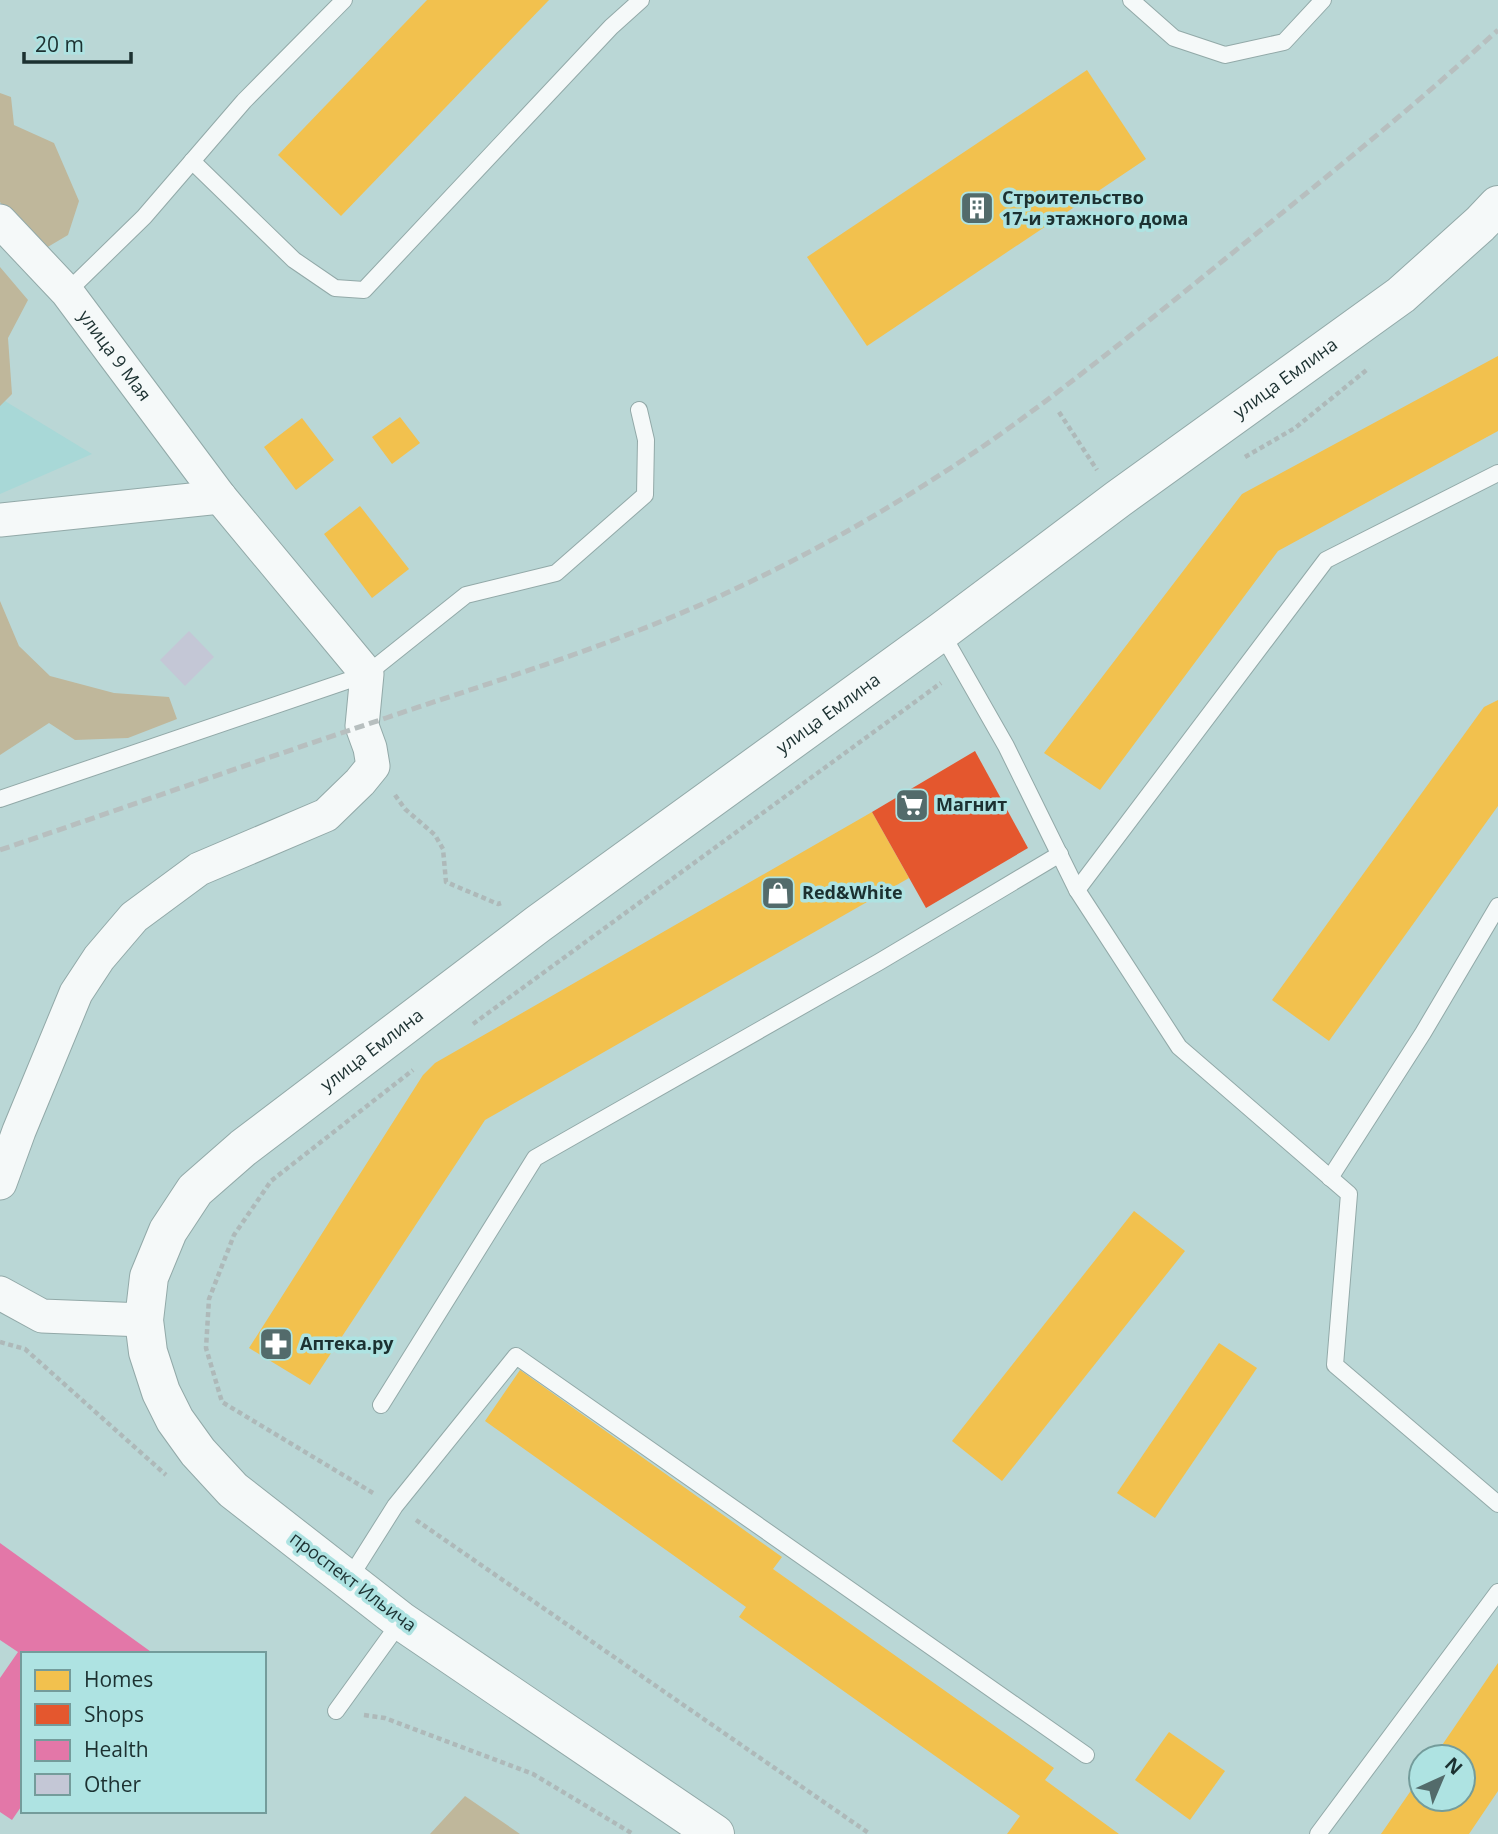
<svg xmlns="http://www.w3.org/2000/svg" width="1498" height="1834" font-family="'Open Sans',sans-serif">
	<rect width="100%" height="100%" fill="#bad7d6"/>
	<polygon fill="#a8d8d7" points="0,398 92,454 0,494"/>
	<g fill="#bfb79b">
		<polygon points="0,93 11,97 14,125 54,143 79,201 68,235 46,248 10,216 0,202"/>
		<polygon points="0,267 28,300 8,338 12,394 0,406"/>
		<polygon points="0,601 19,646 50,676 114,693 169,697 177,719 128,738 75,740 49,723 0,755"/>
		<polygon points="465,1796 520,1834 430,1834"/>
	</g>
	<g fill="#f2c14e">
		<polygon points="427,0 549,0 341,216 278,155"/>
		<polygon points="1087,70 1146,159 867,346 807,257"/>
		<polygon points="1498,356 1498,431 1278,551 1100,790 1044,753 1242,494"/>
		<polygon points="400,417 420,443 392,464 372,437"/>
		<polygon points="302,418 334,460 296,490 264,447"/>
		<polygon points="360,506 409,569 372,598 324,534"/>
		<polygon points="1498,700 1498,806 1329,1041 1272,1000 1484,707"/>
		<polygon points="872,812 909,878 485,1120 310,1385 249,1348 423,1075 435,1063"/>
		<polygon points="1134,1211 1185,1251 1002,1481 952,1441"/>
		<polygon points="1219,1343 1257,1368 1155,1518 1117,1493"/>
		<polygon points="520,1370 782,1557 773,1569 1054,1768 1045,1780 1119,1834 1007,1834 1020,1816 739,1617 746,1607 485,1421"/>
		<polygon points="1498,1663 1498,1791 1469,1834 1381,1834 1421,1776 1421,1799 1463,1799 1463,1757 1434,1757"/>
		<polygon points="1169,1732 1225,1771 1190,1820 1135,1780"/>
	</g>
	<polygon fill="#e4572e" points="975,751 1028,848 926,908 872,812"/>
	<polygon fill="#e377a8" points="0,1543 154,1654 23,1654 23,1804 12,1820 0,1812 0,1678 18,1652 0,1640"/>
	<polygon fill="#c4c7d6" points="189,631 214,657 185,686 160,660"/>
	<g fill="none" stroke-linecap="round" stroke-linejoin="round">
		<g stroke="#92a9a8" stroke-width="18">
			<g id="service">
				<polyline points="1131,0 1174,38 1225,55 1284,42 1323,0"/>
				<polyline points="192,161 294,260 335,288 364,290 611,27 641,0"/>
				<polyline points="67,292 144,217 244,101 344,0"/>
				<polyline points="941,632 1006,746 1077,890 1179,1047 1349,1194 1335,1365 1498,1504"/>
				<polyline points="0,799 367,674 466,595 556,573 645,495 646,440 639,410"/>
				<polyline points="1077,890 1326,560 1498,473"/>
				<polyline points="1330,1178 1423,1033 1498,906"/>
				<polyline points="381,1405 535,1158 879,962 1060,854"/>
				<polyline points="349,1579 395,1506 516,1356 1086,1755"/>
				<polyline points="336,1711 401,1621"/>
				<polyline points="1318,1834 1498,1592"/>
			</g>
		</g>
		<g stroke="#92a9a8" stroke-width="35">
			<g id="minor">
				<path id="s1" d="M0,221L67,292L220,497L367,674L362,726L370,748L373,766L360,782L326,815L199,869L134,917L99,958L76,993L19,1131L0,1183"/>
				<polyline points="0,520 220,497"/>
				<polyline points="0,1293 42,1316 144,1320"/>
			</g>
		</g>
		<g stroke="#92a9a8" stroke-width="40">
			<g id="tertiary">
				<path id="s2" d="M715,1834L401,1621L233,1490L198,1452L175,1420L161,1392L148,1352L144,1320L149,1277L168,1231L195,1190L243,1148L538,924L941,632L1118,499L1401,295L1480,224L1498,205"/>
			</g>
		</g>
		<g stroke="#aeb9b9" stroke-width="4.5" stroke-dasharray="5 3.5" stroke-linecap="butt">
			<polyline points="1059,412 1097,470"/>
			<polyline points="1245,457 1295,428 1369,368"/>
			<polyline points="395,795 405,809 435,835 443,849 446,882 498,904 501,903"/>
			<polyline points="473,1024 941,683"/>
			<polyline points="0,1342 25,1349 166,1475"/>
			<polyline points="373,1493 222,1402 206,1348 209,1299 234,1235 271,1181 413,1070"/>
			<polyline points="416,1520 870,1834"/>
			<polyline points="364,1715 385,1718 533,1774 633,1834"/>
		</g>
		<use href="#service" stroke="#f5f9f9" stroke-width="16"/>
		<use href="#minor" stroke="#f5f9f9" stroke-width="33"/>
		<use href="#tertiary" stroke="#f5f9f9" stroke-width="38"/>
		<path stroke="#b7bfbf" stroke-width="5" stroke-dasharray="10 5" stroke-linecap="butt" d="M0,850C129,806 257,761 386,718C504,678 624,642 737,588C823,548 906,499 985,445C1068,387 1146,323 1225,259C1318,184 1410,110 1498,30"/>
	</g>
	<defs>
		<g id="building-square" transform="scale(1.75)"><rect x="-9" y="-9" width="18" height="18" rx="4" fill="#536b6b" stroke="#aee3e2"/><path d="M-4-6H4V6H1V3H-1V6H-4ZM-2.5-4.3h1.7v1.8h-1.7ZM.8-4.3h1.7v1.8H.8ZM-2.5-1h1.7V.8h-1.7ZM.8-1h1.7V.8H.8Z" fill="#fff"/></g>
		<g id="supermarket-square" transform="scale(1.75)"><rect x="-9" y="-9" width="18" height="18" rx="4" fill="#536b6b" stroke="#aee3e2"/><path d="M-6-5.5h2.5l.6 2H6L4.5 2H-2.5L-4.4-4H-6ZM-1.5 3.2a1.3 1.3 0 1 0 .1 0ZM3 3.2a1.3 1.3 0 1 0 .1 0Z" fill="#fff"/></g>
		<g id="shop-square" transform="scale(1.75)"><rect x="-9" y="-9" width="18" height="18" rx="4" fill="#536b6b" stroke="#aee3e2"/><path d="M-5-2.5h2.3a2.7 3.5 0 0 1 5.4 0H5L5.5 6h-11ZM-1.5-2.5h3a1.5 2.3 0 0 0-3 0Z" fill="#fff"/></g>
		<g id="pharmacy-square" transform="scale(1.75)"><rect x="-9" y="-9" width="18" height="18" rx="4" fill="#536b6b" stroke="#aee3e2"/><path d="M-2-6h4v4h4v4h-4v4h-4v-4h-4v-4h4Z" fill="#fff"/></g>
	</defs>
	<g fill-rule="evenodd">
		<use href="#building-square" x="977" y="208"/>
		<use href="#supermarket-square" x="912" y="805"/>
		<use href="#shop-square" x="778" y="893"/>
		<use href="#pharmacy-square" x="276" y="1344"/>
	</g>
	<g text-anchor="middle" stroke-width="7" stroke-linejoin="round" paint-order="stroke">
		<g font-size="18" font-weight="bold" fill="#1c3131" stroke="#aee3e2" text-anchor="start">
			<text x="1002" y="204">Строительство<tspan x="1002" dy="21">17-и этажного дома</tspan></text>
			<text x="936" y="811">Магнит</text>
			<text x="802" y="899">Red&amp;White</text>
			<text x="300" y="1350">Аптека.ру</text>
		</g>
		<g font-size="18" fill="#1c3131" stroke="#aee3e2">
			<text dy="6" stroke="none"><textPath href="#s1" startOffset="177">улица 9 Мая</textPath></text>
			<text dy="6" stroke="none"><textPath href="#s2" startOffset="2291">улица Емлина</textPath></text>
			<text dy="6" stroke="none"><textPath href="#s2" startOffset="1724">улица Емлина</textPath></text>
			<text dy="6" stroke="none"><textPath href="#s2" startOffset="1157">улица Емлина</textPath></text>
			<text transform="translate(353 1582) rotate(37)" y="6">проспект Ильича</text>
		</g>
	</g>
	<rect x="21" y="1652" width="245" height="161" fill="#aee3e2" stroke="#749c9b" stroke-width="2"/>
	<rect x="35" y="1670" width="35" height="21" fill="#f2c14e" stroke="#749c9b" stroke-width="2"/>
	<text x="84" y="1687" font-size="21" fill="#1c3131">Homes</text>
	<rect x="35" y="1704" width="35" height="21" fill="#e4572e" stroke="#749c9b" stroke-width="2"/>
	<text x="84" y="1722" font-size="21" fill="#1c3131">Shops</text>
	<rect x="35" y="1740" width="35" height="21" fill="#e377a8" stroke="#749c9b" stroke-width="2"/>
	<text x="84" y="1757" font-size="21" fill="#1c3131">Health</text>
	<rect x="35" y="1774" width="35" height="21" fill="#c4c7d6" stroke="#749c9b" stroke-width="2"/>
	<text x="84" y="1792" font-size="21" fill="#1c3131">Other</text>
	<g transform="translate(1442 1778) rotate(44)"><circle r="33" fill="#aee3e2" stroke="#749c9b" stroke-width="2"/>
	<path d="M0-5L12 26L0 18L-12 26Z" fill="#536b6b"/>
	<text y="-10" font-size="19" font-weight="bold" text-anchor="middle" fill="#1c3131">N</text>
	</g>
	<path d="M24 52v10h107v-10" fill="none" stroke="#1c3131" stroke-width="3.5"/>
	<text x="35" y="52" font-size="21" fill="#1c3131" stroke="#aee3e2" stroke-width="5" paint-order="stroke">20 m</text>
</svg>
